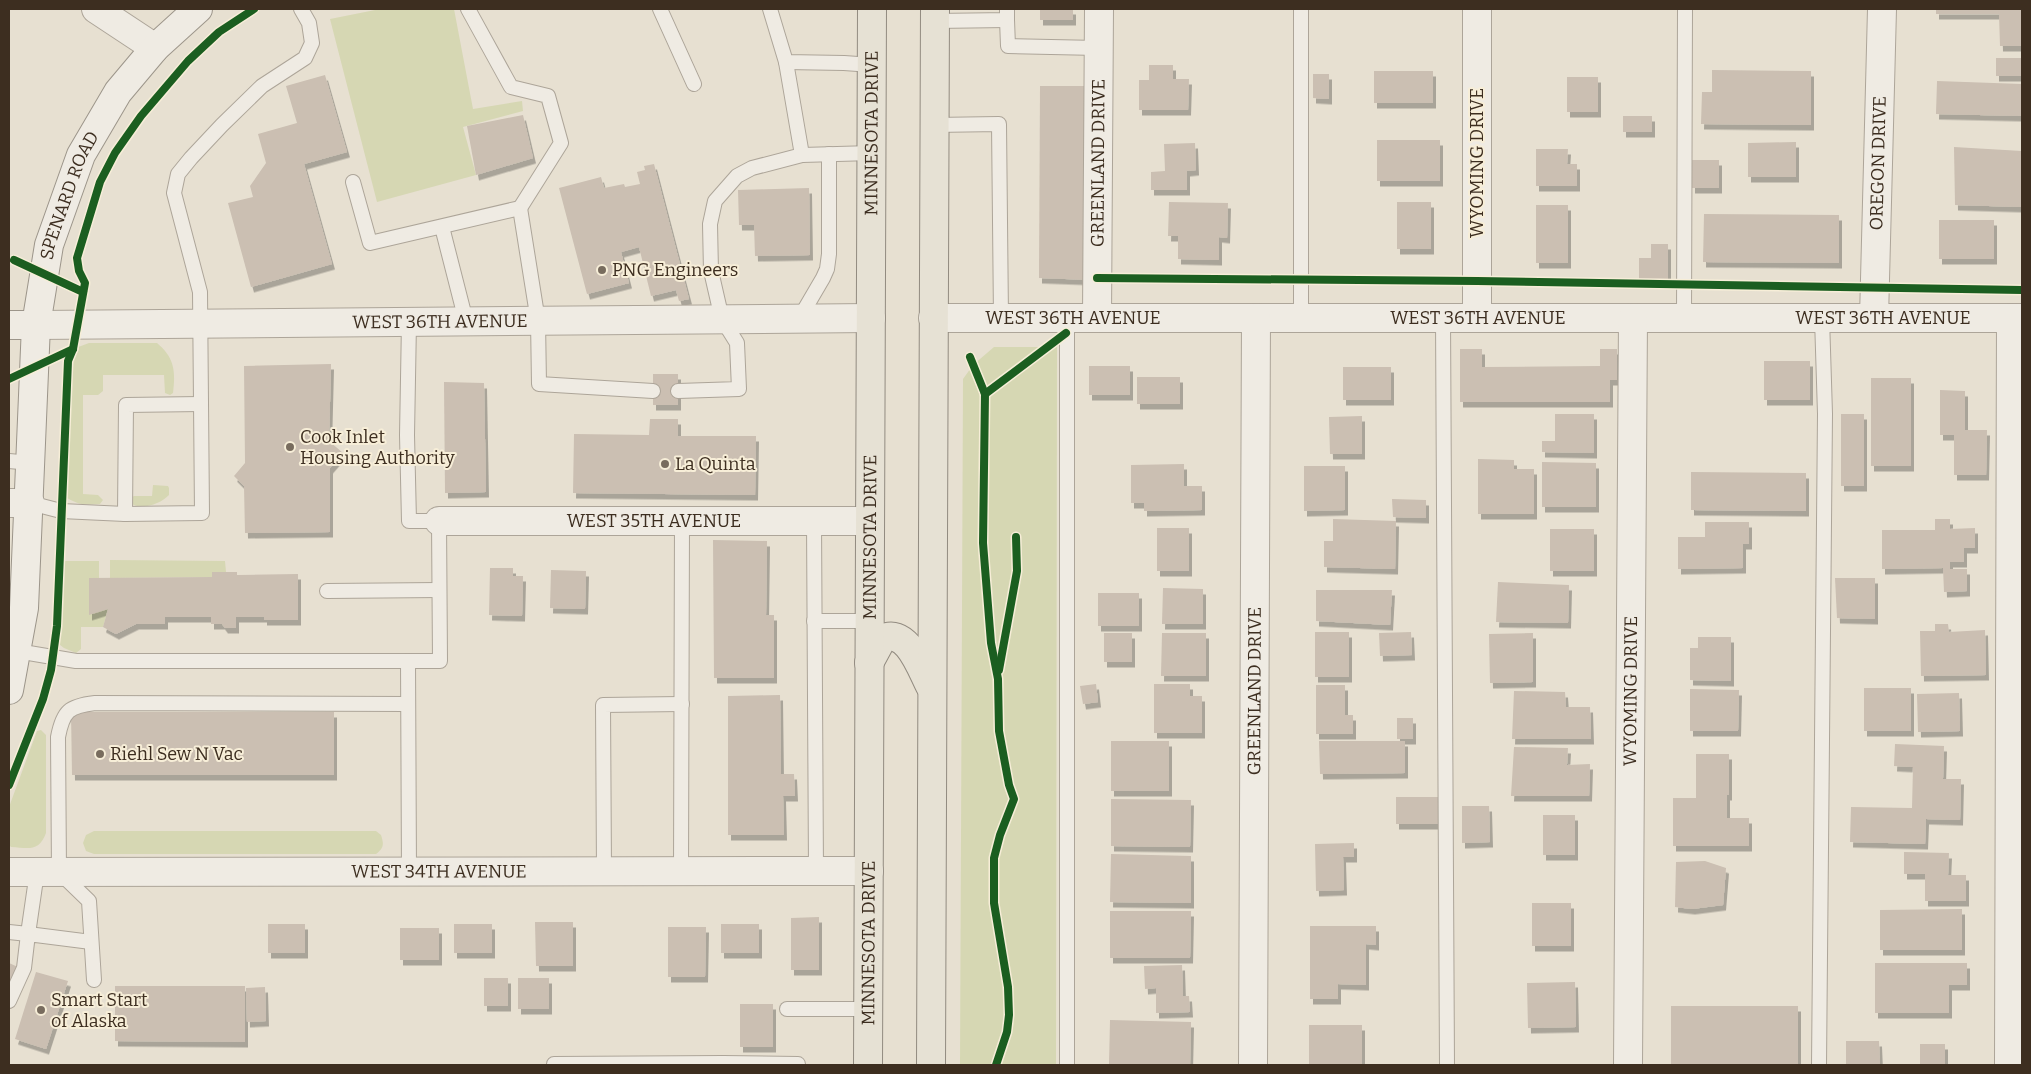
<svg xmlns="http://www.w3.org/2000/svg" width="2031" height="1074" font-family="Bitter,serif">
	<defs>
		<filter id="shadow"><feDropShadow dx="3" dy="5.5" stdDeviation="0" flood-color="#0004"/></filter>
	</defs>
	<rect width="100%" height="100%" fill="#e7e0d1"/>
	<g fill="#d6d7b3">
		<polygon points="380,9 454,9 473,109 522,101 523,111 463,127 476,175 377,202 330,19"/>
		<path d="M89,343H157C174,357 176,371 173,393L170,395L165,393L164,375H103V391L98,395H83V494L98,495L103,500L100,504C80,505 79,505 62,495L73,349Z"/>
		<polygon points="994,347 1057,347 1056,1065 960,1065 963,379 973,365"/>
		<path d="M153,485L168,486L169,488V495C160,504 142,511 130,503L131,498L134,496H152Z"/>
		<polygon points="110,560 225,561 226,572 212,572 212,577 110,578"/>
		<polygon points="59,561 99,561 99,578 89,578 89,614 108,609 103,627 81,627 81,649 76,653 64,648 55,641"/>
		<path d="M41,730L46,735V833C39,852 29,848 11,847L9,845V807L37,731Z"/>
		<path d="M94,831H376L381,835C384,844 384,848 376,854H94L86,851L83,843L86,835Z"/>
	</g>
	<g fill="#cbbfb2" filter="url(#shadow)">
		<rect x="1040" y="9" width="33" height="11"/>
		<polygon points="1936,9 2022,9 2022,46 2000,46 1999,14 1936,14"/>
		<rect x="1996" y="58" width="26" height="18"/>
		<polygon points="1149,65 1173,65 1173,79 1189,79 1188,110 1139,110 1139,80 1149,80"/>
		<polygon points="1712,70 1811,71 1811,125 1701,124 1702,92 1712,92"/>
		<rect x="1374" y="71" width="59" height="32"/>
		<polygon points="1313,74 1329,74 1329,99 1313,98"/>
		<polygon points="325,75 347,152 304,164 332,264 251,287 228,203 253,197 250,186 266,163 258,134 297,123 286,86"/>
		<rect x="1567" y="77" width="31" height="35"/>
		<polygon points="1937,81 2022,84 2022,116 1936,114"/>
		<polygon points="1040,86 1092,86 1092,280 1039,278"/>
		<polygon points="523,115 533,158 476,175 467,126"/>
		<rect x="1623" y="116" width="29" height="16"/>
		<rect x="1377" y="140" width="63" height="41"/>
		<polygon points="1796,142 1796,177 1748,177 1748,143"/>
		<polygon points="1195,143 1196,170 1187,171 1187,190 1151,190 1151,172 1165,171 1164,144"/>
		<polygon points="1954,147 2022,151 2022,207 1955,205"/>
		<polygon points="1536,149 1568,149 1567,164 1577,164 1577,186 1536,186"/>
		<rect x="1692" y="160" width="27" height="28"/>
		<polygon points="654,164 689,299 679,301 676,290 651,296 639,247 621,252 629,283 587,294 559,188 601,177 604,188 624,184 625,187 640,184 637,172 645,170 644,166"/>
		<polygon points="809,188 810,255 755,256 754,225 739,225 738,190"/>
		<polygon points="1169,202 1228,203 1227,238 1219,237 1219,260 1178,259 1178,236 1168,236"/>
		<rect x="1397" y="202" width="34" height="47"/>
		<rect x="1536" y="205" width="32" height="58"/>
		<polygon points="1704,214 1839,215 1839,263 1703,262"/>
		<rect x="1939" y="220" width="55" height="39"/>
		<polygon points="1651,244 1668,244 1668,282 1639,282 1639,258 1651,258"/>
		<polygon points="1460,349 1482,349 1482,367 1600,366 1600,349 1617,349 1617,380 1610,380 1610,402 1460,402"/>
		<rect x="1764" y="361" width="46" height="39"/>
		<polygon points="331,364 329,441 343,453 330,468 330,532 245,533 244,486 234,476 245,463 244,366"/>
		<rect x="1089" y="366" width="41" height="29"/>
		<rect x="1343" y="367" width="48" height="33"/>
		<rect x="653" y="374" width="25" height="31"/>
		<rect x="1137" y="377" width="43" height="27"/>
		<rect x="1871" y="378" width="40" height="88"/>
		<polygon points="444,382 484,383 486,492 445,493"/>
		<polygon points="1940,390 1965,391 1965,430 1987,430 1986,475 1954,475 1954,435 1940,435"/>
		<polygon points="1555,414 1594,414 1594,453 1542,452 1542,441 1555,441"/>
		<rect x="1841" y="414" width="23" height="72"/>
		<polygon points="1362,416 1362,454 1330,454 1329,417"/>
		<polygon points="650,419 678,419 678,436 756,436 755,495 573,493 574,434 649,435"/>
		<polygon points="1478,459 1514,460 1514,469 1534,469 1534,514 1478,514"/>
		<polygon points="1542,462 1596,463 1596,507 1542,507"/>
		<polygon points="1184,464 1184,486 1202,486 1202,510 1144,511 1144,503 1131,503 1131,465"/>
		<polygon points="1304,466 1345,466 1345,510 1304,511"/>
		<polygon points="1691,472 1806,473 1806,511 1691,510"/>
		<polygon points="1392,499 1426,500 1426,518 1393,517"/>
		<polygon points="1333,519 1396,521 1395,569 1324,567 1324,541 1333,541"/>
		<polygon points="1935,519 1950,519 1950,529 1975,528 1975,548 1964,548 1964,562 1950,562 1950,569 1967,569 1967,591 1944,592 1943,568 1882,569 1882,530 1935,530"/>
		<polygon points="1705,522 1749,522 1749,544 1743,544 1743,568 1678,569 1678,537 1705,537"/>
		<rect x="1157" y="528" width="32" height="43"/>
		<rect x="1550" y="529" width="44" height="42"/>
		<polygon points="713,540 767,541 766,615 774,615 774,678 714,678"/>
		<polygon points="490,568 513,568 513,576 523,576 522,616 489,615"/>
		<polygon points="551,570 586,571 585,609 550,608"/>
		<polygon points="212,572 237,572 237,575 298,574 298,620 264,620 264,617 236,617 236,628 225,628 222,624 211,624 211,617 165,617 165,624 136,624 116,634 103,627 108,609 89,615 89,578 212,577"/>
		<polygon points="1835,578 1875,578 1875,619 1837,618"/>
		<polygon points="1498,582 1569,585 1568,623 1496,622"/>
		<polygon points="1163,588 1203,589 1203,624 1162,624"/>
		<polygon points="1316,590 1392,590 1390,625 1316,621"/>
		<rect x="1098" y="593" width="41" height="33"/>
		<polygon points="1935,624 1948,624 1949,632 1985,630 1986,675 1921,676 1920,631 1935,631"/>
		<rect x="1315" y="632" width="34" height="45"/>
		<polygon points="1411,632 1412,655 1380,656 1379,633"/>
		<rect x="1104" y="633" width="28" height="29"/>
		<polygon points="1162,633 1206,633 1206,676 1161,676"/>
		<polygon points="1533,633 1533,682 1490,683 1489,634"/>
		<polygon points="1698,637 1731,637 1731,681 1690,680 1690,648 1698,648"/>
		<polygon points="1096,684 1098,702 1083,704 1080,686"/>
		<polygon points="1154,684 1190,684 1190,696 1202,696 1202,733 1154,733"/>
		<polygon points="1316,685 1345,685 1345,715 1353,715 1353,734 1316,734"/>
		<rect x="1864" y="688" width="47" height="43"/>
		<polygon points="1690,689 1739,690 1738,731 1690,731"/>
		<polygon points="1514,691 1565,692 1566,707 1590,707 1591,739 1512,739"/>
		<polygon points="1959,693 1960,731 1918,732 1917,694"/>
		<polygon points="780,695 781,774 794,774 795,796 783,796 784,835 728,835 728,696"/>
		<polygon points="71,712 334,712 334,775 72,775"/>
		<rect x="1397" y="718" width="16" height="21"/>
		<rect x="1111" y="741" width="58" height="50"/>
		<polygon points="1319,741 1405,741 1405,773 1320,774"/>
		<polygon points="1895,744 1944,746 1943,779 1961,779 1960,820 1926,819 1925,844 1850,842 1851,807 1912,808 1913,767 1894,766"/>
		<polygon points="1514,747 1568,748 1567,765 1590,764 1589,796 1511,796"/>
		<polygon points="1696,754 1729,754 1729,795 1727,795 1727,818 1749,818 1749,846 1673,846 1673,798 1696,798"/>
		<rect x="1396" y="797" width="42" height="27"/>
		<polygon points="1111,799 1191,800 1190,847 1111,846"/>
		<polygon points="1462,806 1489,806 1490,842 1462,843"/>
		<rect x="1543" y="815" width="32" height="40"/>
		<polygon points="1354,843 1354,857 1343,857 1344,890 1316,891 1315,844"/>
		<polygon points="1904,852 1949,853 1948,875 1966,875 1966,901 1925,901 1925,874 1904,874"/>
		<polygon points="1111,854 1191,856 1191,903 1110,902"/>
		<polygon points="1705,861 1726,868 1723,905 1692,909 1675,907 1676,862"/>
		<rect x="1532" y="903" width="39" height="43"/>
		<polygon points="1962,909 1962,950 1880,950 1880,910"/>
		<polygon points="1110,911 1191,911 1190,958 1110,958"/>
		<polygon points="819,917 819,970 791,970 791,918"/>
		<polygon points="535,922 573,922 573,966 536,966"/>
		<rect x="268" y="924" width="37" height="29"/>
		<rect x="454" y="924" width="38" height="29"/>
		<rect x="721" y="924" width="38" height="29"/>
		<polygon points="1310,926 1376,926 1376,945 1366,944 1366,985 1338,984 1338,999 1310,999"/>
		<polygon points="668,927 706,927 705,977 668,977"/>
		<rect x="400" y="928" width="39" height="32"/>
		<polygon points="9,963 18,967 9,992"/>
		<polygon points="1875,963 1967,963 1967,985 1949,985 1949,1013 1875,1013"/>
		<polygon points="1182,965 1183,996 1189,996 1190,1012 1156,1013 1156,988 1145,989 1144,966"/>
		<polygon points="36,972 68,981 46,1049 15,1039"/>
		<rect x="484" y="978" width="24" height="28"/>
		<rect x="518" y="978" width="31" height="31"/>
		<polygon points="1575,982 1576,1027 1528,1028 1527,983"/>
		<polygon points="115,986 245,986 245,1042 115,1041"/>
		<polygon points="265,987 266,1021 247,1022 246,988"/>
		<rect x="740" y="1004" width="33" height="43"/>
		<rect x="1671" y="1006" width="127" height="59"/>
		<polygon points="1110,1020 1191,1022 1190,1065 1109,1065"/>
		<rect x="1309" y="1025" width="53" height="40"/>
		<polygon points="1846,1041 1879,1041 1880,1065 1846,1065"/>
		<rect x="1920" y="1044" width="25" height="21"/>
	</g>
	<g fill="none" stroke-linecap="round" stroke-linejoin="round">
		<g stroke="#ada599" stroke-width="16">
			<g id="lane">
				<polyline points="468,9 511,87 548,96 561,143 520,208"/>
				<polyline points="660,9 694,84"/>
				<polyline points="770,9 786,62 844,63 872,65"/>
				<polyline points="1301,9 1301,318"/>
				<polyline points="1007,20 1008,46 1098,48"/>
				<polyline points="935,21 1007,20 1007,9"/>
				<polyline points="934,125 999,124 1001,318"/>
				<polyline points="802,155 872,153"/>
				<polyline points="353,182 370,243 520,208 538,321 539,384 653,391"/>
				<polyline points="442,227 466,321"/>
				<polyline points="1067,317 1067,1065"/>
				<polyline points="1443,318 1447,1065"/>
				<polyline points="1684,318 1685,9"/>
				<polyline points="799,319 823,278 827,269 829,254 829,154"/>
				<polyline points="678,391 739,389 737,343 722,319 711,271 710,224 715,201 737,176 752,168 802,155 786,62"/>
				<polyline points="9,461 31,463"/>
				<polyline points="30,503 61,511 125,514 202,513 200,292 174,193 178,174 191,158 222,125 262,86 305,58 312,43 309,23 301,9"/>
				<polyline points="125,514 126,405 201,404"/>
				<polyline points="814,521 816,871"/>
				<polyline points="327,591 439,590"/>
				<polyline points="814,621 869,621"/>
				<polyline points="17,651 76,661 440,661 439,521 409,521 407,435 409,322"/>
				<polyline points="408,661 409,872"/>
				<polyline points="604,871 603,705 682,704"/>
				<polyline points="681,871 682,521"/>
				<polyline points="9,932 28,934 37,872"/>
				<path d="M94,980L89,901L59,872L58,737C63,711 69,706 95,703L408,704"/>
				<polyline points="9,1001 24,968 28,934 91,942"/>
				<polyline points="787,1009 868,1009"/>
				<polyline points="554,1065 554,1064 723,1063"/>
				<polyline points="723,1065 723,1063 798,1064 798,1065"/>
				<polyline points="1819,1065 1825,414 1822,318"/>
			</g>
		</g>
		<g stroke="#ada599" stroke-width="30">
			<g id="street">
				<polyline points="96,9 155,48"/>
				<polyline points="1477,9 1477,318"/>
				<path id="s1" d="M933,318H2022"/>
				<path id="s2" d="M1097,318L1099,9"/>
				<path id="s3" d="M1874,318L1882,9"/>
				<path id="s4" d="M36,325L871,318"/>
				<polyline points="9,503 30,503"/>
				<path id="s5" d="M439,521H870"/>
				<path id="s6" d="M9,872L869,871"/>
				<path id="s7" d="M1253,1065L1256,318"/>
				<path id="s8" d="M1628,1065L1633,318"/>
				<polyline points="2009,1065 2011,318"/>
			</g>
		</g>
		<g stroke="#9c958a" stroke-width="30">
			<g id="secondary">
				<polyline points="9,325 36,325"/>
				<path id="s9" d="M9,690L24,608L36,325L49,245L81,155L118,92L155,48L198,9"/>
			</g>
		</g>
		<g stroke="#928b80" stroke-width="30">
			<g id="primary">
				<path d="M869,663L882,639C907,626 921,669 930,686"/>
				<path id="s10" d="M868,1065L872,9"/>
				<polyline points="931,1065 935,9"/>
			</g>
		</g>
		<use href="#lane" stroke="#efebe3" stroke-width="14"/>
		<use href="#street" stroke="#efebe3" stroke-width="28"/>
		<use href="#secondary" stroke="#efebe3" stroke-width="28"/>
		<use href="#primary" stroke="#e6e1d4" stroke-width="28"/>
		<g stroke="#f7eed8" stroke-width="11">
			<g id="cycleway">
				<polyline points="14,260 83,292"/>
				<polyline points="1097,278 1477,281 2022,290"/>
				<polyline points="970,357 985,394 983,543 991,643 998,679 999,731 1009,785 1014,799 1000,835 994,858 994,903 1008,987 1009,1015 1007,1032 996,1065"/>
				<polyline points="9,379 73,349"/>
				<polyline points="985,394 1066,333"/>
				<polyline points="999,670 1017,571 1016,537"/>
				<polyline points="9,785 43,699 51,670 57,626 68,361 73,349 85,283 79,271 77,258 100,182 115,153 141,116 188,61 219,32 254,9"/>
			</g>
		</g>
		<use href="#cycleway" stroke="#1b5e20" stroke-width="8"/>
	</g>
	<g fill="#786c5e" stroke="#f7eed8" stroke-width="2">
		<circle cx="602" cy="270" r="5"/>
		<circle cx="290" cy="447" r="5"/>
		<circle cx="665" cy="464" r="5"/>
		<circle cx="100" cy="754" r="5"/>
		<circle cx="41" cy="1010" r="5"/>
	</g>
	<g text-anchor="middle" stroke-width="4" stroke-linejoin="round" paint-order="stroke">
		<g font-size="18" fill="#3d2e20" stroke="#f7eed8">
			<text dy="6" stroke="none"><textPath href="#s10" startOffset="932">MINNESOTA DRIVE</textPath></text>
			<text dy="6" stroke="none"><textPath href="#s2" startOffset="155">GREENLAND DRIVE</textPath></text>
			<text transform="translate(1477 163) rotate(-90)" y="6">WYOMING DRIVE</text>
			<text dy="6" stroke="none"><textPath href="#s3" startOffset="155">OREGON DRIVE</textPath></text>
			<text dy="6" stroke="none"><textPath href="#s9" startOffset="501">SPENARD ROAD</textPath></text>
			<text dy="6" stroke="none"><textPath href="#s1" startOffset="140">WEST 36TH AVENUE</textPath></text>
			<text dy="6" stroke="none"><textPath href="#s1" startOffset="545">WEST 36TH AVENUE</textPath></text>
			<text dy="6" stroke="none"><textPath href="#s1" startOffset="950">WEST 36TH AVENUE</textPath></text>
			<text dy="6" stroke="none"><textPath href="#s4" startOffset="404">WEST 36TH AVENUE</textPath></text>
			<text dy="6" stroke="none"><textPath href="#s5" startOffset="215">WEST 35TH AVENUE</textPath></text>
			<text dy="6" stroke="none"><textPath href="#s10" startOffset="528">MINNESOTA DRIVE</textPath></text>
			<text dy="6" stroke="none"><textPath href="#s7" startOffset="374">GREENLAND DRIVE</textPath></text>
			<text dy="6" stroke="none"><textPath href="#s8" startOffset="374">WYOMING DRIVE</textPath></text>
			<text dy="6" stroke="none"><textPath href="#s6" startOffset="430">WEST 34TH AVENUE</textPath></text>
			<text dy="6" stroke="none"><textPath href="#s10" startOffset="122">MINNESOTA DRIVE</textPath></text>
		</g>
		<g font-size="18" fill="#3d2e20" stroke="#f7eed8" text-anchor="start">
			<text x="612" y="276">PNG Engineers</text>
			<text x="300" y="443">Cook Inlet<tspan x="300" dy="21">Housing Authority</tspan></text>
			<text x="675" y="470">La Quinta</text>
			<text x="110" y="760">Riehl Sew N Vac</text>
			<text x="51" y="1006">Smart Start<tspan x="51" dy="21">of Alaska</tspan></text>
		</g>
	</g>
	<rect width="2031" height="1074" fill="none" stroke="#3d2e20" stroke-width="20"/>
</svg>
